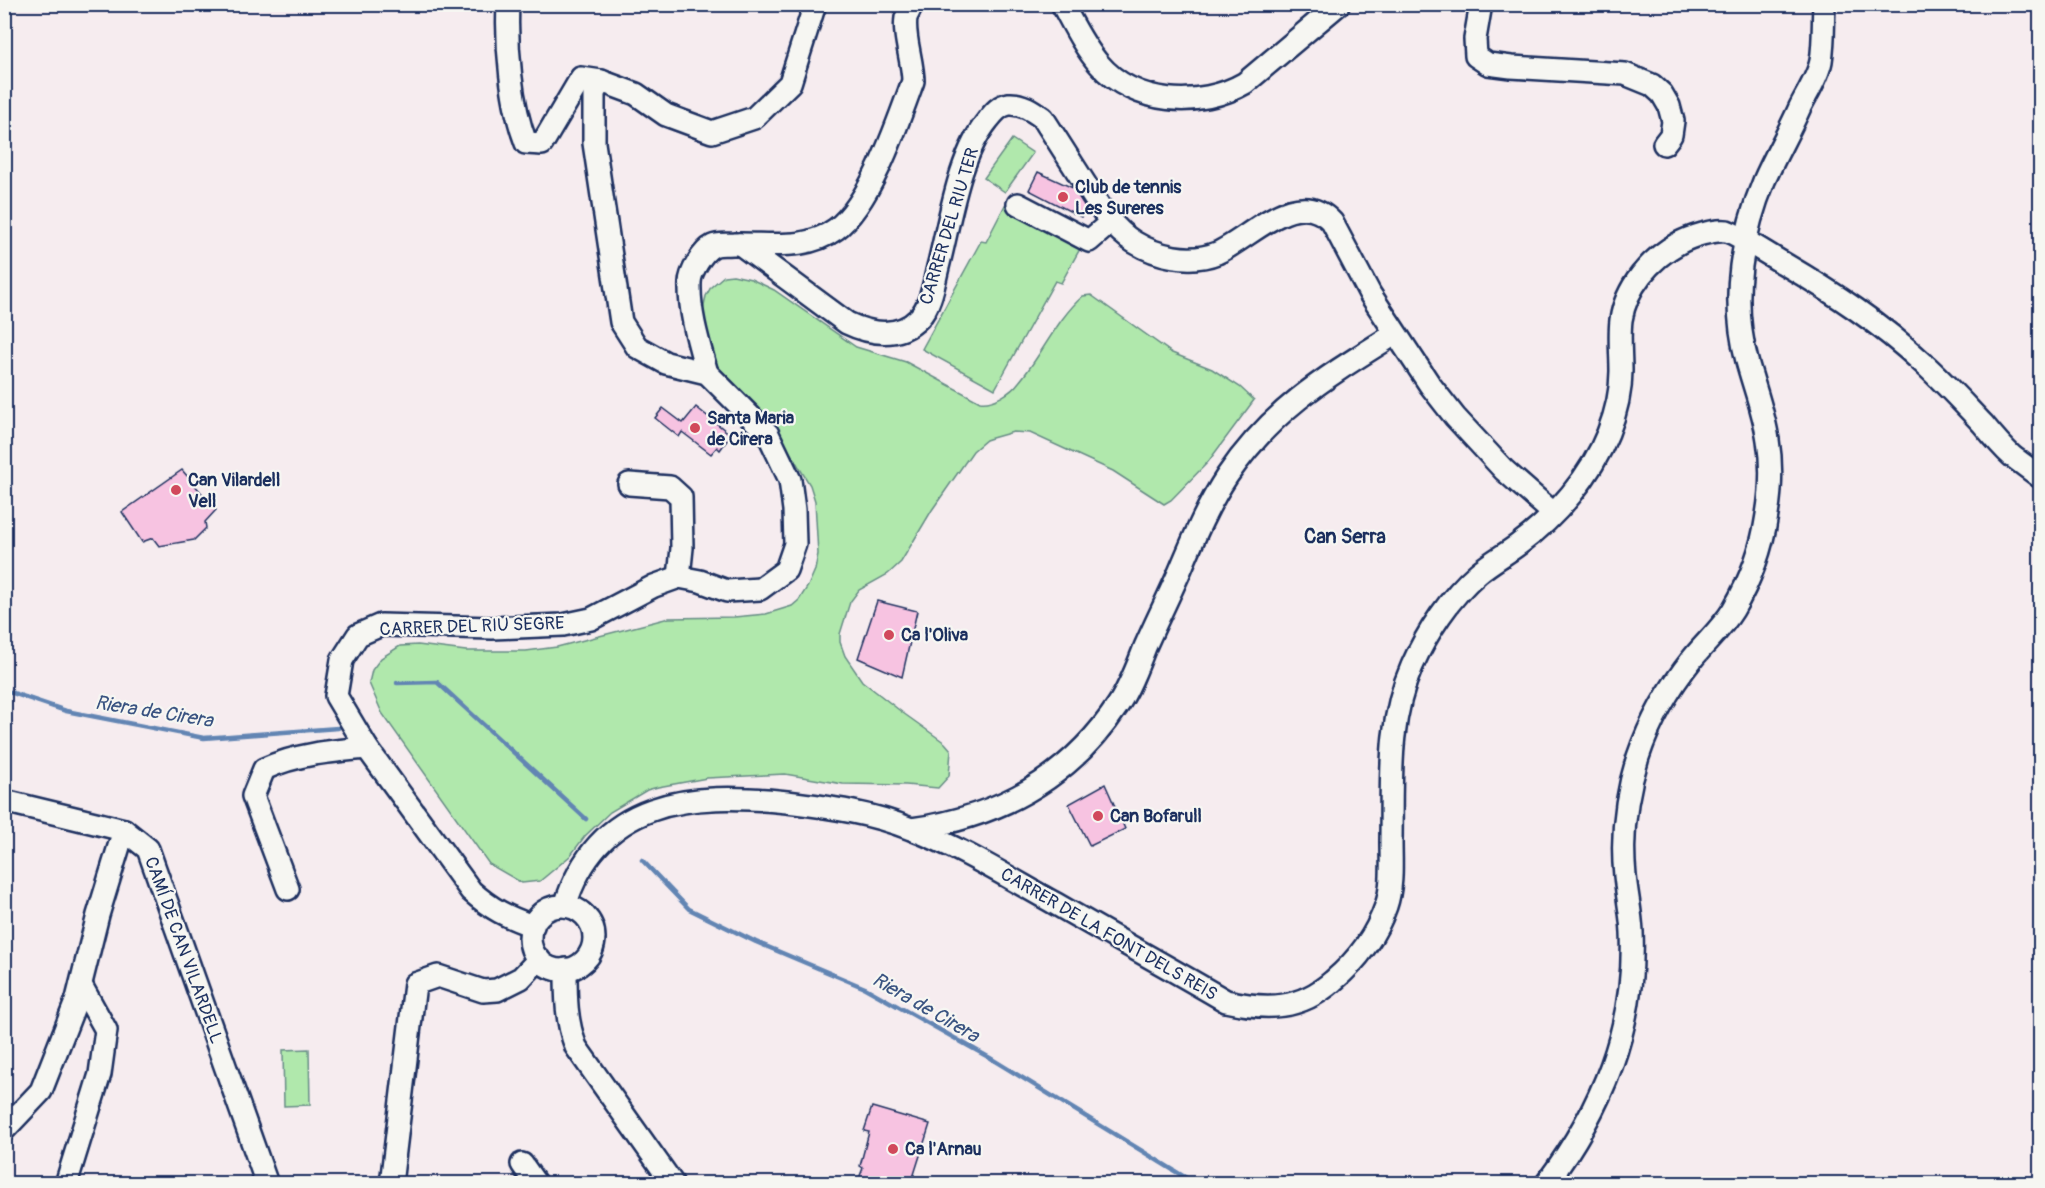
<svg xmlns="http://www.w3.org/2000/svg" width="2045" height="1188" font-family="Pangolin,sans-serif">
	<rect width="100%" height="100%" fill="#f6ecef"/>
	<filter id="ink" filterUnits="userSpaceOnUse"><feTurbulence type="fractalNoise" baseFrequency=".0167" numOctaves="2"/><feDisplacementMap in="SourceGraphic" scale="12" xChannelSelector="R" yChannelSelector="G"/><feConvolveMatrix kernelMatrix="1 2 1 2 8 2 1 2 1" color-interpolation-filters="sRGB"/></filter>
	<g filter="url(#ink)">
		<g fill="#b0e8ac" stroke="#668c85" stroke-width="1.5">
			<polygon points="1012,139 1033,153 1005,192 984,178"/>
			<polygon points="1005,205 1081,247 1061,283 1055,281 995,389 922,349 981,241 986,242"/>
			<path d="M733,275L751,279L774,290L856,347L906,362L980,402C993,404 1011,393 1019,382C1042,355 1056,320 1083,296L1091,295L1172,353L1212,369L1240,387L1254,400L1208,462L1171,500L1164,504L1113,471L1030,433L1013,432L992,438L986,440L973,451L932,510L901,562L888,574L859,590L850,602L840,634V642L845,656L862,681L903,713L945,743L951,750L949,776L938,788L906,785L843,784L785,774L707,778L658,787L647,790L610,812L585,836L570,856L540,881L522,883L489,864L382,713L369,683L372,670L381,658L400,646L418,645L466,651H526L557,647L669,618L734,617L766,614L792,606L799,600L808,586L815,570L818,554L815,501L810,485L774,426L714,364L700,323L706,296L711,287L724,276Z"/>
			<polygon points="309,1049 310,1105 284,1106 283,1050"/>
		</g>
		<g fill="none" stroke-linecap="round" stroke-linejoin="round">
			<g stroke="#6285b3" stroke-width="4.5">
				<polyline points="397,683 437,682 586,819"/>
				<polyline points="4,690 66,711 204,738 338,728"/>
				<polyline points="642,860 689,909 756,942 865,988 990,1058 1196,1184"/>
			</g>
		</g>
		<g fill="#f7c3e1" stroke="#1b2f5e" stroke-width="1.5">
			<polygon points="1038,172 1073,188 1086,208 1081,217 1029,190"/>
			<polygon points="696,407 731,435 720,450 717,447 711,454 682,432 679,437 655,418 663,408 683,423"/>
			<polygon points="182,470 216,510 205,522 206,528 194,540 159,546 153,538 142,542 122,512"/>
			<polygon points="877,601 917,611 902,677 858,658"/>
			<polygon points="1105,784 1125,829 1090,846 1069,804"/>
			<polygon points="872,1107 930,1124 911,1184 867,1184 858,1181 863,1168 860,1166 869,1132 864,1131"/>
		</g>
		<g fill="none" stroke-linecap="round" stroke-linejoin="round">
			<g stroke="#1b2f5e" stroke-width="26">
				<g id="minor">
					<path d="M508,4C506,47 511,104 526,143L542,144L581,78L601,81"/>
					<path d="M1062,4C1073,24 1084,47 1099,64C1134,105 1200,109 1245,83L1339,4"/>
					<polyline points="1481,4 1475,39 1476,56 1488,64 1511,67 1625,74 1652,85 1662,94 1669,106 1673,121 1671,135 1664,144"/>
					<polyline points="1018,204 1089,241 1111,222"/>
					<path d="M740,244L847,323C870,334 899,339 919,318C931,305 934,283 938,267C950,221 958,157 988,120C994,112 1000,105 1009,104C1022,103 1033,111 1043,118C1056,138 1069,159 1082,179C1097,202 1110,227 1134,242C1157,256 1190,264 1217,253C1251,238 1297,184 1332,222L1370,294L1430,385L1455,417L1504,470L1553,513"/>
					<path d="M707,373C699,344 689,313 690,283C690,272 703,251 713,246C719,243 729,245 735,244C770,243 806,251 836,229C871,203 898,122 913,81C913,62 903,36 906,18C907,14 911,9 912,4"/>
					<polyline points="629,484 670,487 681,497 682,548 679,577"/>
					<polyline points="4,801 124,830"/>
					<path d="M912,829C998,817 1070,778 1118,705C1130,687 1137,667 1145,647C1156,622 1168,598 1179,573C1193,540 1207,506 1227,476C1273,408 1328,376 1395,334"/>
					<path d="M288,889L253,796L264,769C297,754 331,751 367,748"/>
					<path d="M565,906C598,798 691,792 787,802C829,807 872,813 911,829C962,848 1009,878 1056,904C1113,937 1170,968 1226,1001C1267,1010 1300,1010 1333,981C1357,961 1376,935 1386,906C1393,886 1391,862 1391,842C1392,781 1387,722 1412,666C1427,632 1450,597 1478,573C1491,562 1506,554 1519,544C1556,517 1591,476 1608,433C1616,413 1621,392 1621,371C1621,354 1619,337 1621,320C1626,287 1650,259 1679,243C1690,237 1714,229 1727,231C1737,234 1772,257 1783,263C1834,293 1880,323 1923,363C1944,382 1963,403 1983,424C1992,435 2001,446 2012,456C2021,463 2031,470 2040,477"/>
					<circle cx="562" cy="938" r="32"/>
					<path d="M533,926C507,917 491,909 471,891L367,748L336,696L342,660L358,635L381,625L492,628L563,625L591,619L654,586L679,577L700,581L727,591L760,589L786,570L795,544L794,510L790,480L768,434L707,373L666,363L637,347L621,322L594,143V93L601,81L636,94L666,115L712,132L754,118L790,83L815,4"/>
					<path d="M566,969C566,997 566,1021 576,1047L673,1184"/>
					<polyline points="4,1130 41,1091 77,999 98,915 124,830 148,849 267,1184"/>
					<polyline points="522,1164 536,1184"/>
					<polyline points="66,1184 100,1074 106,1030 81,985"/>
					<polyline points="391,1184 415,984 438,976 483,991 497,990 521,978 539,959"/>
					<path d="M1546,1184C1602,1109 1636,1027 1632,932C1631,913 1627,895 1625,876C1621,836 1626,795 1638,757C1650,721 1669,688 1693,658C1706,642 1722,628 1733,610C1750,581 1762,549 1767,515C1771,491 1772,464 1768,440C1764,412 1754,387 1747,361C1739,331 1737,297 1741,266C1745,238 1753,207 1764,181C1775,156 1789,132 1800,107C1807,93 1818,77 1821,61C1824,43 1823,23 1824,4"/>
				</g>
			</g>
			<use href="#minor" stroke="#f6f6f2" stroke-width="21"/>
		</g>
	</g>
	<g fill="#d1495b" stroke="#f6f6f2" stroke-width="2">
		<circle cx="1063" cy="197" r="6"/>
		<circle cx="695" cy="428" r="6"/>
		<circle cx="176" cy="490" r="6"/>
		<circle cx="889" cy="635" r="6"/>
		<circle cx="1098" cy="816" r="6"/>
		<circle cx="893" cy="1149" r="6"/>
	</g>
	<g text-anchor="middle" stroke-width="4.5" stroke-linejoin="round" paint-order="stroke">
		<g font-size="18" font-weight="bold" fill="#1b2f5e" stroke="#f6f6f2" text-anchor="start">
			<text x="1075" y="193">Club de tennis<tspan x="1075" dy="21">Les Sureres</tspan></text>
			<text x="707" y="424">Santa Maria<tspan x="707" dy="21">de Cirera</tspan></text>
			<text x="188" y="486">Can Vilardell<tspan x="188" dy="21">Vell</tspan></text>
			<text x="901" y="641">Ca l'Oliva</text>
			<text x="1110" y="822">Can Bofarull</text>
			<text x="905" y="1155">Ca l'Arnau</text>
		</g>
		<g font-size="18" fill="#1b2f5e" stroke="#f6f6f2">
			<text transform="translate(949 226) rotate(-73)" y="6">CARRER DEL RIU TER</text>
			<text transform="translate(472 626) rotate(-2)" y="6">CARRER DEL RIU SEGRE</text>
			<text transform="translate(1109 934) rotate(30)" y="6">CARRER DE LA FONT DELS REIS</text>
			<text transform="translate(184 950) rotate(70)" y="6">CAMÍ DE CAN VILARDELL</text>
		</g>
		<g font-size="20" font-weight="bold" fill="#1b2f5e" stroke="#f6f6f2">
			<text x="1345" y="543">Can Serra</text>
		</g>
		<g font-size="20" font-style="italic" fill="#395381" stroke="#f6f6f2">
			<text transform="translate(154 711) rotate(9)" y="7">Riera de Cirera</text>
			<text transform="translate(926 1007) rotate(30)" y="7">Riera de Cirera</text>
		</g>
	</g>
	<rect width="2045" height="1188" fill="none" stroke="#f6f6f2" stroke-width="24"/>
	<rect x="12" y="12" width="2021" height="1164" fill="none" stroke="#1b2f5e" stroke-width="2" filter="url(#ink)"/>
</svg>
